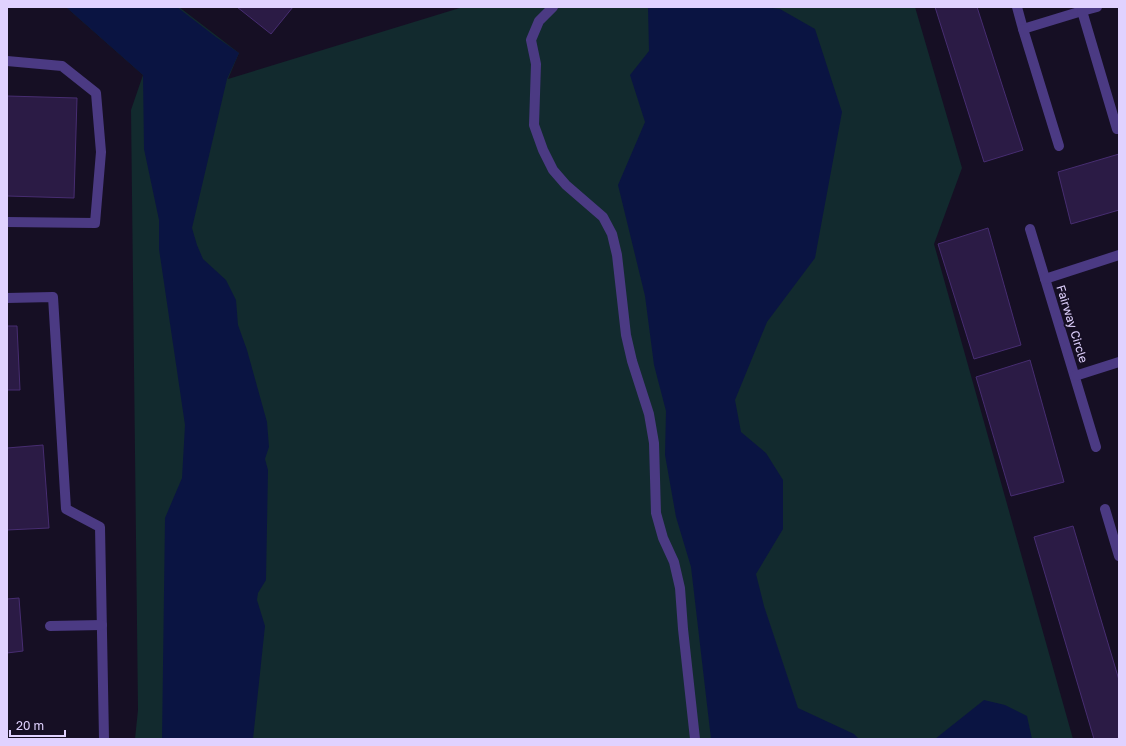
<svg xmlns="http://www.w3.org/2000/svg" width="1126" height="746" font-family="'Golos Text',sans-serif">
	<rect width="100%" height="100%" fill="#160f24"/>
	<polygon fill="#122a2e" points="66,7 179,7 239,53 228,79 463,7 915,7 962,168 934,244 1073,739 135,739 138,710 131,110 143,75"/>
	<g fill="#0a1442">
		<polygon points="66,7 177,7 216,37 239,53 227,79 192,228 197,245 203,259 226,280 236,300 238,325 247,350 267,422 269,447 265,459 268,470 266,580 258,593 257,600 265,626 253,739 162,739 165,518 182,478 185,425 159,249 159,220 144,149 143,75"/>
		<polygon points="648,7 765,7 780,9 815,29 842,112 815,258 767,322 735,400 741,432 766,453 783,480 783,529 756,574 764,606 798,708 854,734 859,739 711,739 691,567 676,517 665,455 666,411 654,365 645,296 618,185 645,122 630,75 649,51"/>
		<polygon points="984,700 1005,705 1027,716 1032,739 935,739"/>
	</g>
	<g fill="#2b1b45" stroke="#472d71">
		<polygon points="237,7 293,7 271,34"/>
		<polygon points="935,7 977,7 1023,150 984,162"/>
		<polygon points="7,96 77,98 74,198 7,196"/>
		<polygon points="1119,154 1119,210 1071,224 1058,172"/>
		<polygon points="988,228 1021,345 974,359 938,244"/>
		<polygon points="7,326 17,326 20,390 7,390"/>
		<polygon points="1030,360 1064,482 1011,496 976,377"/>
		<polygon points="43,445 49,528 7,530 7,448"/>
		<polygon points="1073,526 1119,680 1119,739 1094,739 1034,537"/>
		<polygon points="19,598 23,651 7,653 7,599"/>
	</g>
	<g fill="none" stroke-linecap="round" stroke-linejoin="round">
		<g stroke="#4b3a83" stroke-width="10">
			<polyline points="553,7 539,21 531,40 536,64 534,125 543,150 553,170 566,185 603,217 612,234 617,255 626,335 632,361 649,414 654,443 656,513 663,538 674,562 680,588 683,629 695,739"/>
			<polyline points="1017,7 1023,29 1082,11 1081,7"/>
			<polyline points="1097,7 1082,11 1117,129"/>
			<polyline points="1023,29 1059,146"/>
			<polyline points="7,61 62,66 96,93 101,152 95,223 7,222"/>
			<polyline points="1030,229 1096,447"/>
			<polyline points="1045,279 1119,255"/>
			<polyline points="7,298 53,297 66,509 100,527 104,739"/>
			<polyline points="1075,376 1119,362"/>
			<polyline points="1105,509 1119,556"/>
			<polyline points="50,626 102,625"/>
		</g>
	</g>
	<g text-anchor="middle" stroke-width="4" stroke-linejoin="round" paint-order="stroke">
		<g font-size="12" fill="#e0d2ff" stroke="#160f24">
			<text transform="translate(1072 324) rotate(73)" y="4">Fairway Circle</text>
		</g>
	</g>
	<rect width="1126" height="746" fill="none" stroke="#e0d2ff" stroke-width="16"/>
	<path d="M10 730v6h55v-6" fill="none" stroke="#e0d2ff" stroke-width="2"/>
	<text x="16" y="730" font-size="12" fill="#e0d2ff" stroke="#160f24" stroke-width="3" paint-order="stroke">20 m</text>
</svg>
